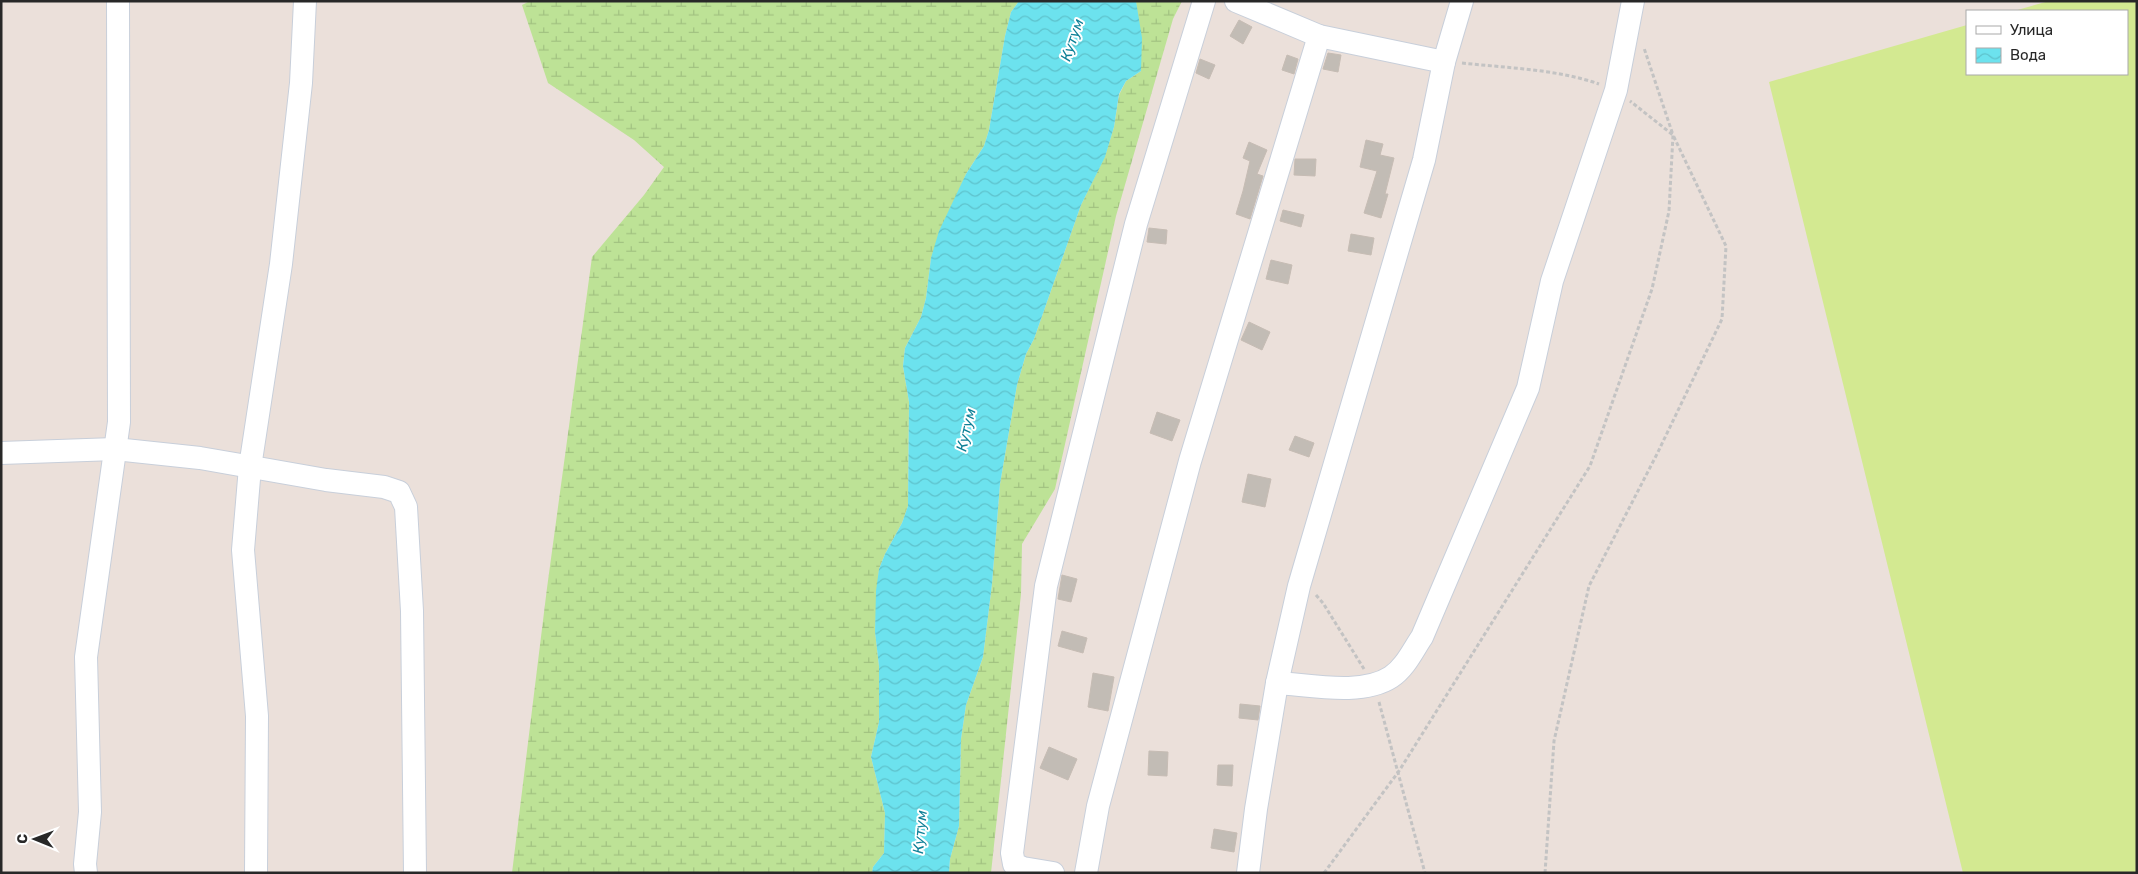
<svg xmlns="http://www.w3.org/2000/svg" width="2138" height="874" font-family="Rubik,sans-serif">
	<defs>
		<pattern id="wetland-marsh" width="20" height="14" patternUnits="userSpaceOnUse" patternTransform="scale(1.25)"><rect width="20" height="14" fill="#bde296"/><path d="M1 5h8M5 5V1M11 12h8M15 12V8" fill="none" stroke="#a2c281"/></pattern>
		<pattern id="water-waves" width="16" height="10" patternUnits="userSpaceOnUse" patternTransform="scale(1.25)"><rect width="16" height="10" fill="#6ce2ee"/><path d="M0 5q4-4 8 0t8 0" fill="none" stroke="#5ec2cc"/></pattern>
	</defs>
	<rect width="100%" height="100%" fill="#ebe0da"/>
	<g fill="url(#wetland-marsh)">
		<polygon points="530,1 1019,1 1011,12 1005,36 989,130 984,146 966,174 931,258 926,298 921,317 905,348 903,366 909,402 908,506 902,523 885,554 879,569 875,631 879,666 879,722 871,757 885,813 884,853 873,867 872,873 512,873 547,588 592,257 644,195 664,167 634,140 548,83 522,5"/>
		<polygon points="1136,1 1182,1 1173,19 1116,216 1055,489 1022,544 1021,594 991,873 949,873 950,859 959,826 961,739 966,705 983,657 992,584 1000,484 1017,385 1026,354 1034,339 1081,205 1105,156 1114,127 1119,95 1126,81 1141,71"/>
	</g>
	<polygon fill="#d3e991" points="2049,1 2137,1 2137,873 1963,873 1769,82 1967,25 1967,74 2127,74 2127,11 2014,11"/>
	<polygon fill="url(#water-waves)" points="1019,1 1136,1 1142,38 1141,71 1126,81 1119,94 1114,127 1105,157 1081,205 1034,339 1026,354 1017,385 1000,484 992,584 983,657 966,705 961,739 959,826 950,859 949,873 872,873 873,867 884,853 885,813 871,757 879,722 879,666 875,632 876,591 879,569 885,554 902,523 908,506 909,402 903,366 905,348 921,317 926,298 931,258 939,231 966,174 984,146 989,130 1005,36 1011,12"/>
	<g fill="#c2bcb5" stroke="#c6bcb4">
		<polygon points="1239,20 1252,27 1243,44 1230,36"/>
		<polygon points="1328,53 1341,55 1338,72 1323,69"/>
		<polygon points="1287,55 1298,59 1294,74 1282,70"/>
		<polygon points="1200,59 1215,65 1209,79 1196,73"/>
		<polygon points="1366,140 1383,144 1380,155 1394,158 1385,194 1388,194 1381,218 1364,213 1377,171 1360,167"/>
		<polygon points="1249,142 1267,150 1257,174 1263,176 1250,219 1236,214 1243,191 1250,161 1243,158"/>
		<polygon points="1295,159 1316,159 1315,176 1294,175"/>
		<polygon points="1283,210 1304,215 1301,227 1280,221"/>
		<polygon points="1149,228 1167,230 1166,244 1147,242"/>
		<polygon points="1351,234 1374,238 1371,255 1348,251"/>
		<polygon points="1271,260 1292,265 1288,284 1266,279"/>
		<polygon points="1249,322 1270,332 1262,350 1241,340"/>
		<polygon points="1157,412 1180,420 1172,441 1150,433"/>
		<polygon points="1295,436 1314,443 1309,457 1289,450"/>
		<polygon points="1248,474 1271,479 1265,507 1242,502"/>
		<polygon points="1062,575 1077,579 1071,602 1058,599"/>
		<polygon points="1062,631 1087,638 1083,653 1058,646"/>
		<polygon points="1093,673 1114,677 1108,711 1088,707"/>
		<polygon points="1240,704 1260,706 1258,720 1239,718"/>
		<polygon points="1049,747 1077,759 1068,780 1040,768"/>
		<polygon points="1149,751 1168,752 1167,776 1148,775"/>
		<polygon points="1218,765 1233,765 1232,786 1217,785"/>
		<polygon points="1214,829 1237,833 1234,852 1211,848"/>
	</g>
	<g fill="none" stroke-linecap="round" stroke-linejoin="round">
		<g stroke="#c8cfda" stroke-width="24">
			<g id="minor">
				<polyline points="1236,1 1319,36 1444,62"/>
				<polyline points="1,453 115,449 200,458 326,480 384,487 399,492 406,507 412,611 415,873"/>
				<path d="M1277,683C1311,685 1362,696 1391,677C1405,668 1413,650 1422,637L1528,388L1552,281L1616,90L1633,1"/>
				<polyline points="86,873 85,864 90,812 86,657 119,422 118,1"/>
				<polyline points="256,873 257,716 243,550 250,467 281,264 301,83 305,1"/>
				<polyline points="1053,873 1023,868 1014,864 1012,853 1046,586 1136,224 1204,1"/>
				<polyline points="1086,873 1098,806 1190,461 1319,36"/>
				<polyline points="1248,873 1256,809 1277,683 1299,586 1424,160 1444,62 1462,1"/>
			</g>
		</g>
		<g stroke="#c3c3c3" stroke-width="3" stroke-dasharray="4 2.5" stroke-linecap="butt">
			<path d="M1462,63C1507,68 1556,69 1599,84"/>
			<polyline points="1316,595 1323,603 1364,669"/>
			<polyline points="1379,702 1425,873"/>
			<polyline points="1324,873 1399,771 1590,466 1652,289 1669,211 1673,135 1644,48"/>
			<polyline points="1545,873 1554,741 1589,586 1657,454 1722,319 1726,246 1673,135 1630,101"/>
		</g>
		<use href="#minor" stroke="#fff" stroke-width="22"/>
	</g>
	<g text-anchor="middle" stroke-width="4" stroke-linejoin="round" paint-order="stroke">
		<g font-size="15" font-style="italic" fill="#0d8097" stroke="#fff">
			<text transform="translate(1072 40) rotate(-71)" y="5">Кутум</text>
			<text transform="translate(966 430) rotate(-77)" y="5">Кутум</text>
			<text transform="translate(920 832) rotate(-85)" y="5">Кутум</text>
		</g>
	</g>
	<rect width="2138" height="874" fill="none" stroke="#282828" stroke-width="5"/>
	<rect x="1966" y="10" width="162" height="65" fill="#ffffff" stroke="#a9a9a9"/>
	<rect x="1976" y="26" width="25" height="8" fill="#ffffff" stroke="#a9a9a9"/>
	<text x="2010" y="35" font-size="15" fill="#282828">Улица</text>
	<rect x="1976" y="48" width="25" height="15" fill="url(#water-waves)" stroke="#a9a9a9"/>
	<text x="2010" y="60" font-size="15" fill="#282828">Вода</text>
	<g transform="translate(35 839) rotate(271)" stroke="#ffffff" stroke-width="4" paint-order="stroke">
	<path d="M0-4L9 19L0 12L-9 19Z" fill="#282828"/>
	<text y="-8" font-size="14" font-weight="bold" text-anchor="middle" fill="#282828">С</text>
	</g>
</svg>
